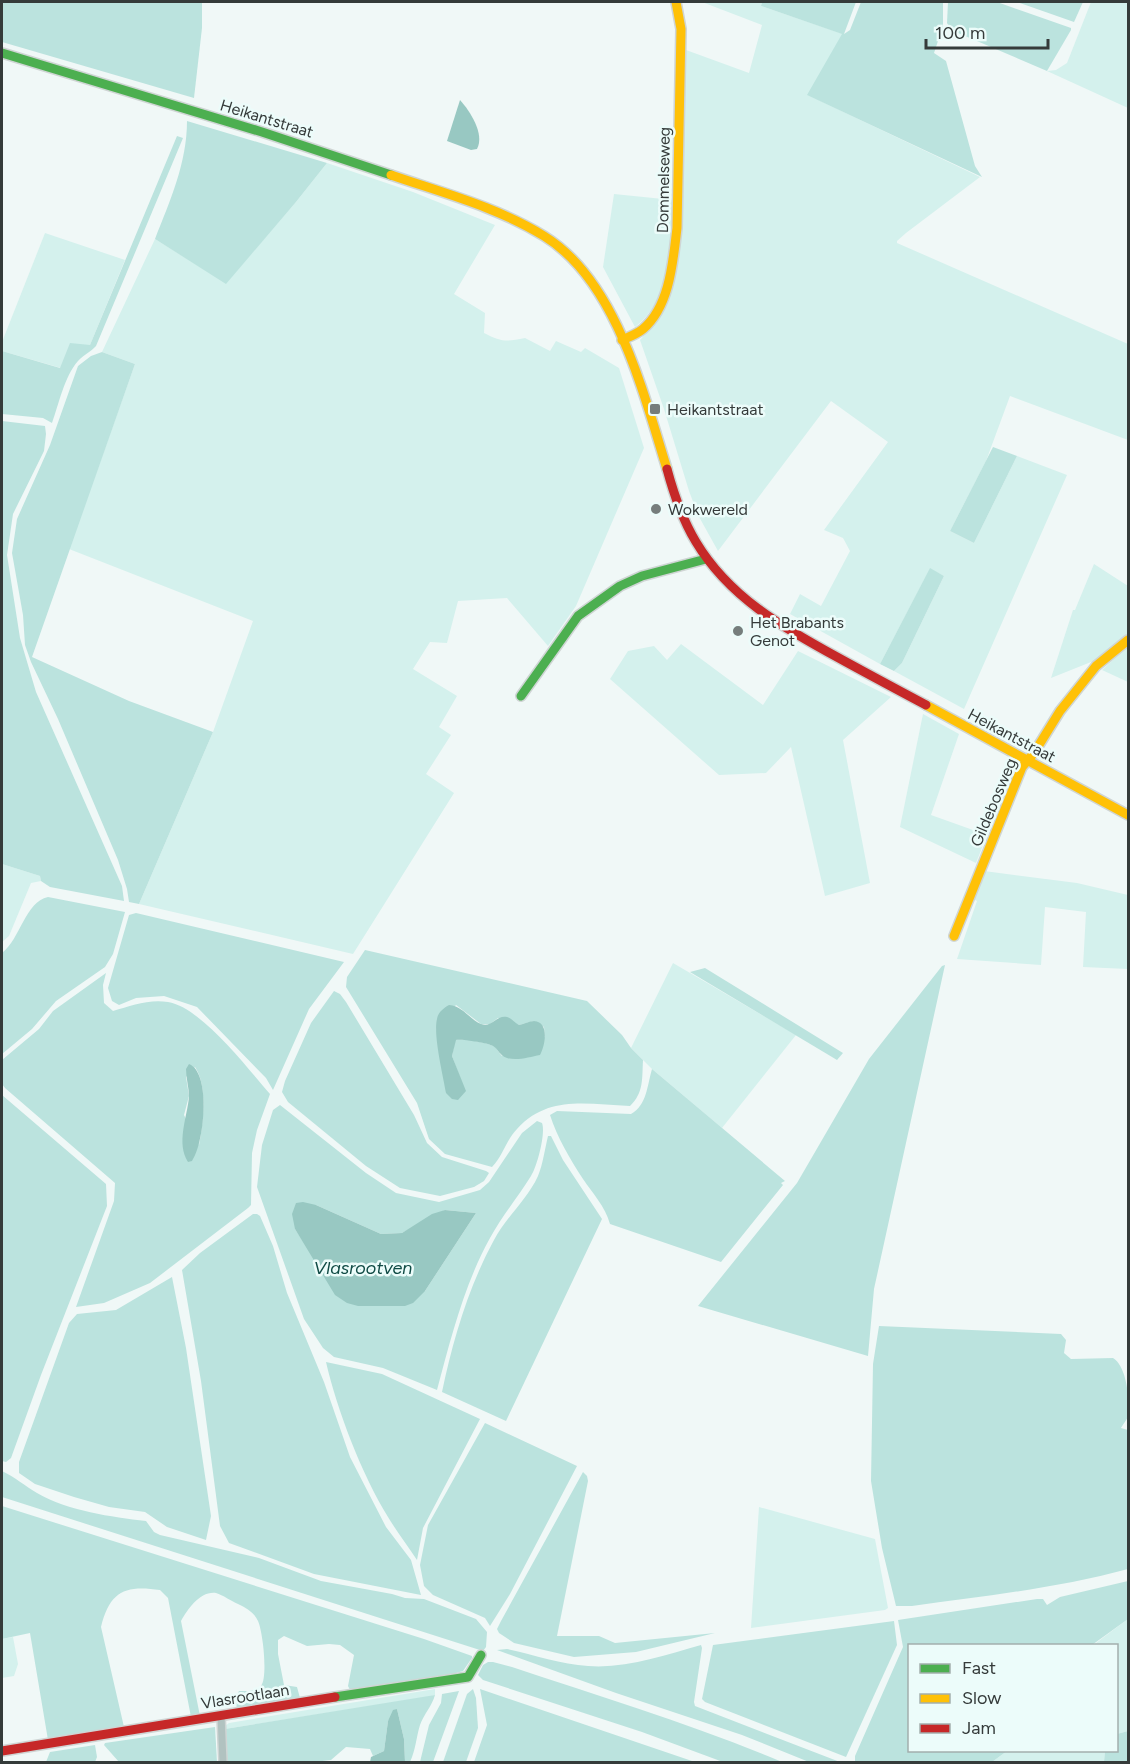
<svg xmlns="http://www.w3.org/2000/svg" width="1130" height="1764" font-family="Figtree,sans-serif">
	<rect width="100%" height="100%" fill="#f0f8f7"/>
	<g fill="#d4f1ed">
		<path d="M702,2H762L761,6L843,34L808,95L980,177L906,233L897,241V243L1128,344V440L1010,396L986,461L950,531L974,543L1017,456L1067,475L964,709L894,671L902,663L944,576L930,569L880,664L790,614L800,594L821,606L850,551L843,538L824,530L888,442L831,401L718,551L698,515L689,491L664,409L640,340C664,315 671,288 678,256L686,50L749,73L762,25Z"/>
		<polygon points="1091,2 1128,2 1128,108 1047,71 1056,70 1067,63"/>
		<path d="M327,163L413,192L495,225L454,294L485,313L484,333C501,342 507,342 525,338L550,351L556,341L581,352L585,348L619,368L644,448L576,606L548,646L507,598L458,601L447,643L430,642L413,669L457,696L439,727L451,735L426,774L454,793L353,954L139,904L213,732L253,621L69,549L135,364L102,352L155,239L226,283L296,202Z"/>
		<path d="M614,194L673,200C672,242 672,299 635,327L603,267Z"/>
		<polygon points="45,233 125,260 90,345 61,368 2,351 2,342"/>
		<polygon points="1094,564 1128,586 1128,633 1101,658 1051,678 1073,610 1075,610"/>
		<polygon points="681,644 763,705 798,651 891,697 843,740 870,883 825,896 791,747 766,773 719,775 610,679 628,651 654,646 667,660"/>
		<polygon points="1128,646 1128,682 1102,670"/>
		<polygon points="923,714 959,734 931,815 987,835 976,863 900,827"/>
		<polygon points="2,864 40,876 41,881 31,883 9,936 2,942"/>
		<polygon points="984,871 1077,883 1128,895 1128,969 1083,967 1086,912 1045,907 1041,965 957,959 977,901 973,899"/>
		<polygon points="673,963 796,1035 722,1128 652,1069 631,1048"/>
		<polygon points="759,1507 875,1539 888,1608 885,1610 751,1628"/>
		<polygon points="1128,1619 1128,1731 1117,1734 1116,1646 1092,1646"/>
		<polygon points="13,1637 18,1664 14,1676 2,1678 2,1639"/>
		<polygon points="435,1689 435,1695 427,1697 225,1729 225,1726 229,1723"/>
		<polygon points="1007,1751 1105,1751 1104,1762 992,1762"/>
	</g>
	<g fill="#bbe3de" fill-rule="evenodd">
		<polygon points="2,2 202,2 202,28 194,98 2,42"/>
		<polygon points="762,2 856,2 844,34 850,30 861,2 943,2 943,26 934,53 946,61 975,166 982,177 807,95 842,34 761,6"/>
		<polygon points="948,2 997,2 1071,28 1071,30 1047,71 951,30 947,23"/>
		<polygon points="1017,2 1083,2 1074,22"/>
		<path d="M187,121L327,163L296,202L226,284L155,239C170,201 187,163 187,121Z"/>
		<path d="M177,136L183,138L96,346C91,352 83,355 78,361C64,377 59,404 52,423L43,418L2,414V351L60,368L70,343L90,345Z"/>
		<polygon points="102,352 135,364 32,657 129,701 213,732 139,904 129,902 127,889 118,860 58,719 31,662 25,645 23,615 12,553 17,519 50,445 78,366 91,356"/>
		<polygon points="2,421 45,426 46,434 44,451 13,514 7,555 20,638 36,692 122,886 124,901 50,887 41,881 40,876 2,864"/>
		<polygon points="993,447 1017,456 974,543 950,531"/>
		<polygon points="930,568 944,576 902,663 894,671 880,664"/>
		<path d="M48,897L125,912L113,954L105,967L56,1001L32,1029L2,1054V953C21,938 25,902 48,897Z"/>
		<polygon points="136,913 344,962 309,1009 273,1090 266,1078 197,1007 164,996 136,998 119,1005 112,1001 108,988 129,915"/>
		<path d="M365,950L587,1001L622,1035L631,1048L643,1060C642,1078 644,1093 630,1106C589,1105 549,1094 517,1129C506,1140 503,1156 492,1167L445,1154L429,1139L417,1103L346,987L347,977ZM456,1005L481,1024H490L498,1018L519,1025L534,1021L544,1027L545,1037L502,1056C499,1053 498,1050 495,1047C490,1043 462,1038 455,1040L452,1056L465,1091L436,1029Z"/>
		<polygon points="945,965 874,1289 868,1356 698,1306 797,1183 869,1059 942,966"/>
		<polygon points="705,968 843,1053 837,1060 690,972"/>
		<path d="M106,973L103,985L104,1003L113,1011C131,1006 148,999 168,1002C201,1007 248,1069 270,1094L257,1130L252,1153L251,1205L248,1208L150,1283L104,1303L76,1307L114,1201L115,1183L5,1088L2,1084V1060L39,1029L53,1011ZM195,1067C208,1086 203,1124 199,1145L184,1115L189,1096L186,1077Z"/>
		<polygon points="334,991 340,994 346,1002 414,1115 427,1143 442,1157 486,1171 489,1173 484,1181 474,1187 440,1196 400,1188 366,1166 288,1102 282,1092 285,1081 311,1023"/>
		<path d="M652,1069L785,1181L781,1183L783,1185L721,1262L610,1224C605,1206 593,1194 583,1179C570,1159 557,1137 550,1115L557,1111L631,1114C647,1105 647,1086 652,1069Z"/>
		<polygon points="2,1095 106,1184 107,1206 41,1375 11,1458 6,1462 2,1461"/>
		<path d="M280,1105L366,1173L396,1193L439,1202L480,1190L489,1182L522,1133L537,1121L542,1123C546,1133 537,1167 531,1176C518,1197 502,1216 490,1238C464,1285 451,1338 437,1390L383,1368L334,1357L323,1348L304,1319L257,1187L262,1145L273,1110ZM316,1205L381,1234L402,1233L445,1210L476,1213L425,1291L305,1244L295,1229Z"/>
		<path d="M548,1136H551L563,1160L602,1219L506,1421L442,1392C453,1340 468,1288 494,1240C506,1217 527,1200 538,1176C543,1164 545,1148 548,1136Z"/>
		<polygon points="253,1214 257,1214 260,1216 273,1246 287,1293 324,1382 350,1457 386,1527 411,1560 421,1595 314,1574 229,1543 220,1526 201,1381 182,1270 200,1253"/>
		<polygon points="172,1277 186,1348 211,1516 206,1540 167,1527 145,1512 109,1507 74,1497 35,1484 19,1473 19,1462 69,1323 77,1314 116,1310"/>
		<path d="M879,1326L1061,1334L1066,1340L1064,1353L1071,1359L1113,1358C1127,1366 1130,1401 1128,1416C1127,1420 1123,1424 1121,1428L1128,1430V1569C1058,1588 985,1596 912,1606H896L882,1548L871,1481L873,1364Z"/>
		<path d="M326,1362L382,1374L480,1419L423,1528L417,1560C408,1546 397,1532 388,1517C362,1475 337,1410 326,1362Z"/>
		<polygon points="485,1423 577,1466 510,1594 490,1626 485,1618 433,1595 424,1586 420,1565 428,1525"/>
		<path d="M2,1471C15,1477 25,1486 37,1493C68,1511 112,1517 146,1521L154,1532L160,1535L259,1558L321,1581L392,1594L405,1598L424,1599L476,1619L487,1632L486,1647L483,1651L2,1497Z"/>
		<polygon points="583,1472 587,1476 588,1481 557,1636 599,1636 615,1643 715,1633 636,1652 574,1657 514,1643 499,1633 497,1629 501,1621"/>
		<path d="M2,1506L424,1639L472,1656V1658L463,1671L449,1675L350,1690L348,1686L354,1655L340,1645L329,1644L307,1646L284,1636L278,1640V1654L284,1685L297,1687L300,1698L237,1709L235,1698L239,1691C246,1691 256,1692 261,1686C268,1677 263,1632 258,1621C254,1612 246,1608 238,1604C231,1601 223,1595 216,1593C200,1591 188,1609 181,1621L200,1716L191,1717L168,1598L160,1590C125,1585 110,1591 101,1627L124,1727L48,1740L30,1633L2,1639Z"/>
		<polygon points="1128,1581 1128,1619 1092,1645 910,1646 910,1750 1007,1751 992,1762 855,1762 855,1756 903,1647 898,1620 1037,1599 1043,1599 1047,1605 1060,1597"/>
		<polygon points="894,1621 897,1645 846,1757 705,1702 702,1699 713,1645"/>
		<path d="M701,1645L702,1648L694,1702L695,1706L840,1762H809L742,1735L616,1693L497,1650L507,1649C534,1655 561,1664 588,1666C626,1669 665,1655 701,1645Z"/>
		<path d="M488,1662H493L512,1667C602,1697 694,1725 782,1762H723L642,1732L483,1680L478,1675L483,1665Z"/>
		<polygon points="473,1689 476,1698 478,1728 466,1762 443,1762 467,1694"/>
		<polygon points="480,1689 692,1761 691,1762 474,1762 487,1725"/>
		<polygon points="459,1691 433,1762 420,1762 429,1725 441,1703 442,1694"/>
		<path d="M435,1695C432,1706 424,1714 420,1725C416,1738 416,1749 410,1762H405L404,1739L397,1709L388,1721L384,1751L373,1756L370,1749L346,1747L331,1760L314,1762H227L225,1729Z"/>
		<polygon points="215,1727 217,1762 119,1762 104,1745 105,1743"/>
		<polygon points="1128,1731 1128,1762 1104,1762 1105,1751 1116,1750 1117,1734"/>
		<polygon points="95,1745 97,1757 95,1762 46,1762 50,1752"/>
	</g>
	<g fill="#98c8c2">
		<path d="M460,100C470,111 485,134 477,149L471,150L447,141Z"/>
		<path d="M449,1005C463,1006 469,1019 481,1024C492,1028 496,1015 507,1017C511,1018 515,1023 519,1025C524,1024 530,1021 534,1021C550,1022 545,1046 540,1055C530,1057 517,1061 507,1058C500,1056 498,1049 493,1046C488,1043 461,1039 456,1040L452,1056L466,1091L458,1100L452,1099L446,1093C443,1075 433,1035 437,1019C438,1012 444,1008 449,1005Z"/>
		<path d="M189,1064C212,1073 204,1145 192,1161L188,1162C176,1143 187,1118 189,1097C189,1088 186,1078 186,1069Z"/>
		<polygon points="303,1202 316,1205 381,1234 402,1233 432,1214 445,1210 476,1213 425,1291 413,1303 405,1306 358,1306 347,1303 335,1295 295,1229 292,1214 296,1203"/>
		<polygon points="397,1709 404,1739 405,1762 370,1762 371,1757 384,1751 388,1721 393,1710"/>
	</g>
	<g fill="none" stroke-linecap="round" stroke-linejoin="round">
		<g stroke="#cfd5d4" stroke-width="10">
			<polyline id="street" points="221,1715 223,1762"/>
		</g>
		<g stroke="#cfd5d4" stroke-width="12">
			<g id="fast">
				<polyline points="2,53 262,132 391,175"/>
				<polyline points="521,696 578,616 620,586 642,576 706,559"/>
				<polyline points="335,1697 468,1677 481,1655"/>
			</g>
		</g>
		<g stroke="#cfd5d4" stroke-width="12">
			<g id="slow">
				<path d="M391,175C443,193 497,207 544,236C616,280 643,392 667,469"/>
				<path d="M622,340C629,337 637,334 643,329C670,306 673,261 677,228L681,29L676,2"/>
				<polyline points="926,705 1128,815"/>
				<polyline points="954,936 1022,767 1034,753 1060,711 1096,666 1128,640"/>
			</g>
		</g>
		<g stroke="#cfd5d4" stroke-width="12">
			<g id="jam">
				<path d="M667,469C674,495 682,519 696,542C729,597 782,627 837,657C866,673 896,689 926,705"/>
				<polyline points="2,1751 335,1697"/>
			</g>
		</g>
		<use href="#street" stroke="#b1c2c0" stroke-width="7"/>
		<use href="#fast" stroke="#4caf50" stroke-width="9"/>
		<use href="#slow" stroke="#ffc107" stroke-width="9"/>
		<use href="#jam" stroke="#c62828" stroke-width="9"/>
	</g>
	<g fill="#767d7c" stroke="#ecfcfa" stroke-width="2">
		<rect x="649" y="403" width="12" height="12" rx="3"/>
		<circle cx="656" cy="509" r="6"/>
		<circle cx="738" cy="631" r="6"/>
	</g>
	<g text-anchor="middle" stroke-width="5" stroke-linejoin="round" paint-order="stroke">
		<g font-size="16" fill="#353b3a" stroke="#ecfcfa">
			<text transform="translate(267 118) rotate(17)" y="6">Heikantstraat</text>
			<text transform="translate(663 180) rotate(-89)" y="6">Dommelseweg</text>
			<text transform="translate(1012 735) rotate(28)" y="6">Heikantstraat</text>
			<text transform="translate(993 802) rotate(-67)" y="6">Gildebosweg</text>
			<text transform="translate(245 1696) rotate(-9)" y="6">Vlasrootlaan</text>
		</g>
		<g font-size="16" fill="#353b3a" stroke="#ecfcfa" text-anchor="start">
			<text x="667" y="415">Heikantstraat</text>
			<text x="668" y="515">Wokwereld</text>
			<text x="750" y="628">Het Brabants<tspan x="750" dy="18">Genot</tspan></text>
		</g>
		<g font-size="18" font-style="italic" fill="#104b45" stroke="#ecfcfa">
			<text x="363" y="1274">Vlasrootven</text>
		</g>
	</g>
	<rect width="1130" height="1764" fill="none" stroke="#353b3a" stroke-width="6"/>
	<rect x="908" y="1644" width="210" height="108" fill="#ecfcfa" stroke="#a3afad" stroke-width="1.5"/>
	<rect x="920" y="1664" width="30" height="9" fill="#4caf50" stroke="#a3afad" stroke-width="1.5"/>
	<text x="962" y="1674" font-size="18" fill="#353b3a">Fast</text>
	<rect x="920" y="1694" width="30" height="9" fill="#ffc107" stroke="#a3afad" stroke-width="1.5"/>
	<text x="962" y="1704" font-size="18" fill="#353b3a">Slow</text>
	<rect x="920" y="1724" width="30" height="9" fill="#c62828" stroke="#a3afad" stroke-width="1.5"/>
	<text x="962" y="1734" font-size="18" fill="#353b3a">Jam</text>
	<path d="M926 39v9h122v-9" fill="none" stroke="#353b3a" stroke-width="3"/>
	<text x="935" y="39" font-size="18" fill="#353b3a" stroke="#ecfcfa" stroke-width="4.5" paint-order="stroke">100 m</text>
</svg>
